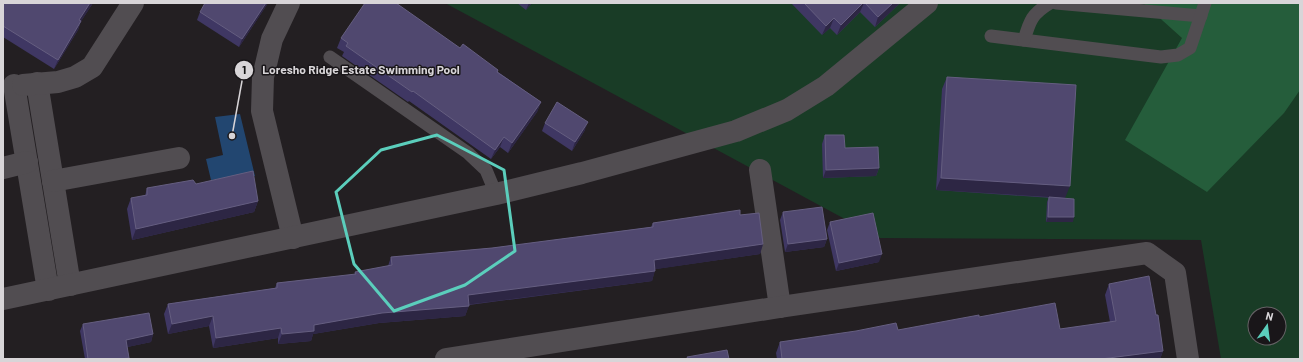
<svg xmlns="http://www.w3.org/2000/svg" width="1303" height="362" font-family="Barlow,sans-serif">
	<rect width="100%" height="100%" fill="#231f22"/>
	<path fill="#193c26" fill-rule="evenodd" d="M445,3H1300V359H1221L1201,240L880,238ZM1255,314H1279V338H1255Z"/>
	<polygon fill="#255d3b" points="1143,3 1300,3 1300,90 1284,113 1207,192 1125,140 1182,38"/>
	<polygon fill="#224670" points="240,114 255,176 211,180 206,159 223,155 215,117"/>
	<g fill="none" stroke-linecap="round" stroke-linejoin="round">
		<g stroke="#514d51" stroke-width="13">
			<polyline points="1056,3 1201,16"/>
			<polyline points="991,36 1161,57 1178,55 1190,48 1205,3"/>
			<path d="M1024,40C1030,20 1032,14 1050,3"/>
			<polyline points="330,57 468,153 486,170 496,194"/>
		</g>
		<g stroke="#514d51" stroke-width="22">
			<polyline points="289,3 272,39 263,77 262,111 293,238"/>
			<polyline points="37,83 70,285"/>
			<polyline points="14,85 48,290"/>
			<polyline points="23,85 58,82 75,77 92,67 133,3"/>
			<polyline points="3,168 27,162"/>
			<polyline points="760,170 780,307"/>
			<polyline points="53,181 179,158"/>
			<polyline points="3,299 496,194 582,173 736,131 787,110 826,86 927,3"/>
			<polyline points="446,359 780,307 1147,253 1175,273 1188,359"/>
		</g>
	</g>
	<g fill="#3f3763">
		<polygon points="3,3 93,3 81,21 78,30 54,69 3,37"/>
		<polygon points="268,3 239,47 197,20 200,12"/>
		<polygon points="517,3 532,3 526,10"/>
		<polygon points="791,3 900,3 875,27 860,12 837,35 830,28 822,35"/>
		<polygon points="341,38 460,48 498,70 498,72 541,102 537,112 508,153 500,147 491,159 409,101 408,102 342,56 344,52 337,48"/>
		<polygon points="947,77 1065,198 1073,222 1046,222 1047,202 1049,197 1052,198 936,190 942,89"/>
		<polygon points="545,123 585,130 572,151 542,131"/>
		<polygon points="825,135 845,148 879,168 876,176 823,178 822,144"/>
		<polygon points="196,184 258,201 254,212 132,240 127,209 131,198 145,196 147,188"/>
		<polygon points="783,212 827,239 824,247 785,252 780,220"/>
		<polygon points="740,215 763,244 760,254 655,269 652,281 469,305 465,316 379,323 313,334 311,341 278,344 278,338 213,348 209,326 168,334 164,314 168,304 275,288 277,283 354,275 355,272 388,266 391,257 492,248 651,227 653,223"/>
		<polygon points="830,222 879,262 836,271 827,230"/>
		<polygon points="1109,284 1163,351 1160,359 777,359 776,353 780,342 898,330 979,317 1060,329 1110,322 1105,295"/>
		<polygon points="83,324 153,334 151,342 127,347 129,358 128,359 85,359 80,331"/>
	</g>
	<g fill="#2d2644">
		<polygon points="90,3 93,3 76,29 79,20"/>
		<polygon points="266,3 268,3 239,47 242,39"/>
		<polygon points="529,3 532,3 526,10"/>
		<polygon points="863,3 864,3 860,12 837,35 841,25"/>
		<polygon points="893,3 900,3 875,27 878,17"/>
		<polygon points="834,18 830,28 822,35 826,26"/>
		<polygon points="81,21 78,30 54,69 58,60"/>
		<polygon points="541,102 537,112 508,153 512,143"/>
		<polygon points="588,122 585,130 572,151 575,142"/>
		<polygon points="504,137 500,147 491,159 495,150"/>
		<polygon points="879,168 876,176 823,178 826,170"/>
		<polygon points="941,178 1070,186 1065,198 936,190"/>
		<polygon points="258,201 254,212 132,240 136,229"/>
		<polygon points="1048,217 1074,217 1073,222 1046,222"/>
		<polygon points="827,239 824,247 785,252 788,244"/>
		<polygon points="763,244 760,254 650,270 654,260"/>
		<polygon points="882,254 879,262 836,271 839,263"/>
		<polygon points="655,271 652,281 465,305 468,295"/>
		<polygon points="469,306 465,316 379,323 313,334 311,341 278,344 282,334 314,325 382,313"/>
		<polygon points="213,316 209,326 168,334 172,324"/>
		<polygon points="281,328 278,338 213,348 216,338"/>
		<polygon points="153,334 151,342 123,348 126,340"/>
		<polygon points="1163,351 1160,359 1101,359"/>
	</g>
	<g fill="#50486f" stroke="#655e80">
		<polygon points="3,3 90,3 79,20 81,21 58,60 3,26"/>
		<polygon points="205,3 266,3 242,39 200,12"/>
		<polygon points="365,3 396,3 460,48 463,44 498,70 497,72 541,102 512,143 504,137 495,150 413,91 412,92 346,46 348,43 341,38"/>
		<polygon points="804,3 863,3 841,25 834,18 826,26"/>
		<polygon points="865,3 893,3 878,17"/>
		<polygon points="947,77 1076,85 1070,186 941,178"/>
		<polygon points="557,102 588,122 575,142 545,123"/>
		<polygon points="825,135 844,135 845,148 878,147 879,168 826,170"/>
		<polygon points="253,171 258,201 136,229 131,198 147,195 147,188 193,180 196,184"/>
		<polygon points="1049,197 1074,199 1074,217 1048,217"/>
		<polygon points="822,207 827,239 788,244 783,212"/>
		<polygon points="740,210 740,215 759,213 763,244 654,260 655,271 468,295 469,306 382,313 314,325 314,331 282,334 281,328 216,338 213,316 172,324 168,304 277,288 277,283 356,274 355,272 392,265 391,257 492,248 653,227 653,223"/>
		<polygon points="873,213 882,254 839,263 830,222"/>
		<polygon points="1149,276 1156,315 1158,315 1163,351 1101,359 782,359 780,342 856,331 896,323 898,330 979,315 979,317 1055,303 1060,329 1116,321 1109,284"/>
		<polygon points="149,313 153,334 126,340 129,358 120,359 88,359 83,324"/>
		<polygon points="727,350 729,359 688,359 687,357"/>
	</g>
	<path fill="none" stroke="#5bcebc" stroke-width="3" stroke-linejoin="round" d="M437,135L504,170L515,251L465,285L394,311L354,264L336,192L381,150Z"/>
	<path fill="none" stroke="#d8d5d8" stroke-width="1.5" d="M232 136L244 70"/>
	<g fill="#d8d5d8" stroke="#191619" stroke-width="1.5">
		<circle cx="232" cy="136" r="4"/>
		<circle cx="244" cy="70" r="10"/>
	</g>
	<g font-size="12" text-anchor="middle" font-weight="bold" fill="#111">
		<text x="244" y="74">1</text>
	</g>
	<g font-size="12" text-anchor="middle" font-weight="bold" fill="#d8d5d8" stroke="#191619" stroke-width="3" stroke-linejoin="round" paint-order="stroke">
		<text x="361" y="74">Loresho Ridge Estate Swimming Pool</text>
	</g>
	<rect width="1303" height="362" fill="none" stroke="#d8d5d8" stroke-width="8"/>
	<g transform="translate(1267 326) rotate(14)"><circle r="19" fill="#191619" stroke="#656265"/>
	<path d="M0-3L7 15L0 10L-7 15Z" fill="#5bcebc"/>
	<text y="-6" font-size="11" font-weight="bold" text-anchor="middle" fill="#d8d5d8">N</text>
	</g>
</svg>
